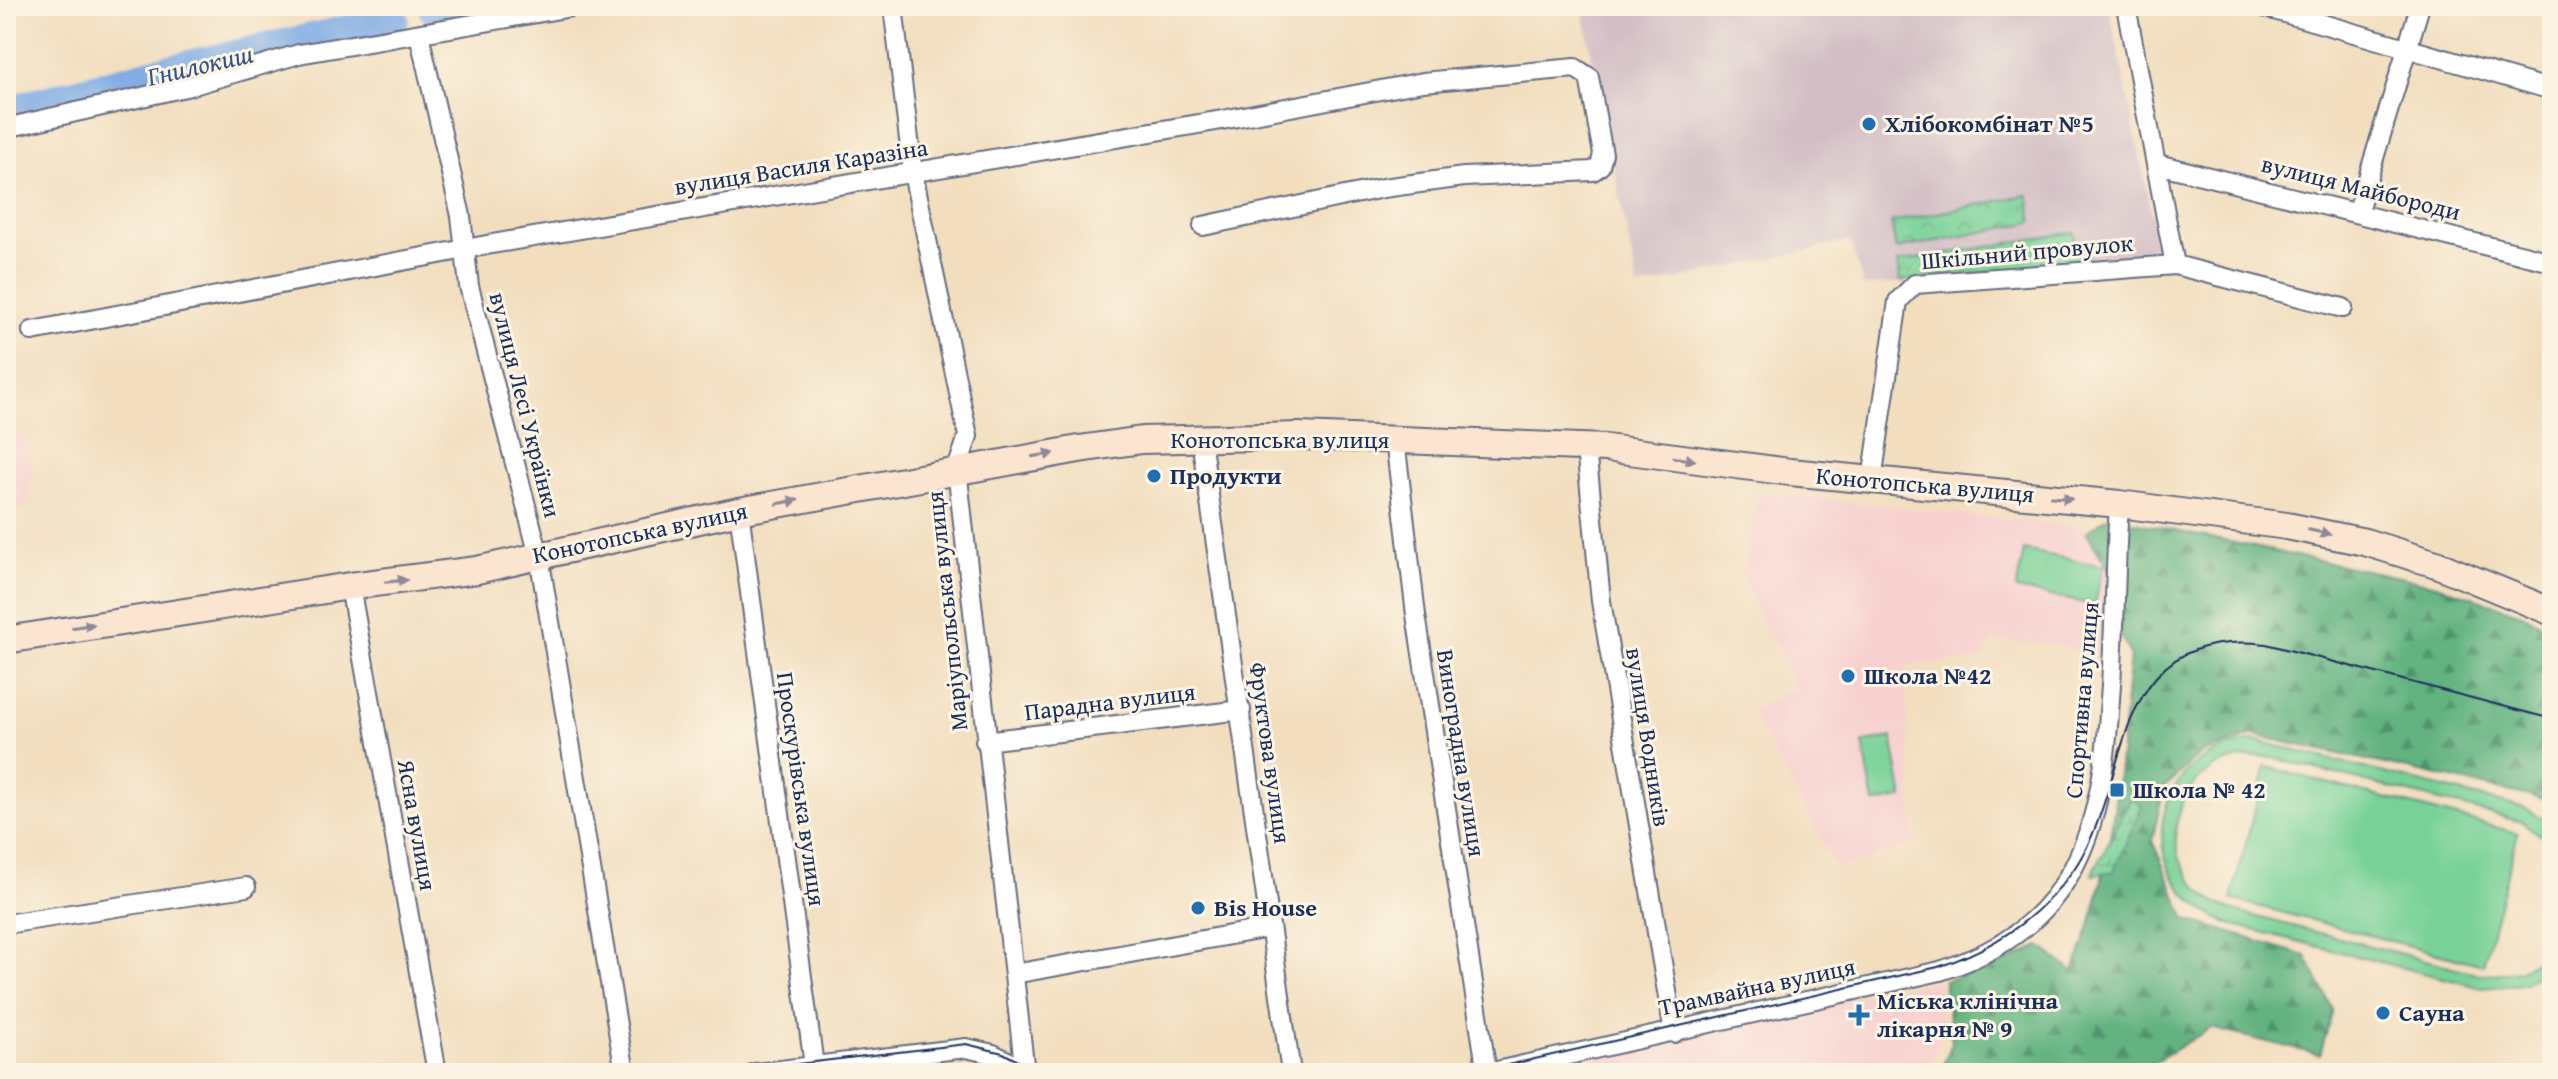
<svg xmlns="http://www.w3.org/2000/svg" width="2558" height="1079" font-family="'Gentium Book Plus',serif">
	<defs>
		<pattern id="grass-tufts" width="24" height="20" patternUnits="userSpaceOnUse" patternTransform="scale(2)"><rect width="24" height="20" fill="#78d197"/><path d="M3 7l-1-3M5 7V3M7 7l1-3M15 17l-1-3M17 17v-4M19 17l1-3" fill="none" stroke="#62aa7e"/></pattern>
		<pattern id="forest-firs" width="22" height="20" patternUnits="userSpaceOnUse" patternTransform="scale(2)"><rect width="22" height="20" fill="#62b380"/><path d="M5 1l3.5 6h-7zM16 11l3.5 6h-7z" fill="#50926c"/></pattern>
		<pattern id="wetland-marsh" width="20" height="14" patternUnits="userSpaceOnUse" patternTransform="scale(2)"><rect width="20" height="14" fill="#78d197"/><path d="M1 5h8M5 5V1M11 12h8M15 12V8" fill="none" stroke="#62aa7e"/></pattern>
		<pattern id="park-crowns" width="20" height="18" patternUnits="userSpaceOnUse" patternTransform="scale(2)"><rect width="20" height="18" fill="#78d197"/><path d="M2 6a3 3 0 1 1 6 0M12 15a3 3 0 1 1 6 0" fill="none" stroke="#62aa7e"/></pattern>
	</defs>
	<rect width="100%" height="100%" fill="#fcf5e5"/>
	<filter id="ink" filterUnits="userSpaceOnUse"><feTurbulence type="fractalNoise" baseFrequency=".0125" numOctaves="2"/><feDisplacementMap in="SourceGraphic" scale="16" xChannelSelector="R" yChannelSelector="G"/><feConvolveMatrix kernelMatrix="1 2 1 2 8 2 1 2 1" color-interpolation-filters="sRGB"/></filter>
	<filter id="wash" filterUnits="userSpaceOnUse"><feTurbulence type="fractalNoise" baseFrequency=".006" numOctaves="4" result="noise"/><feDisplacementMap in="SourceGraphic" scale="32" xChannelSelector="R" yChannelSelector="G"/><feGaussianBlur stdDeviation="1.8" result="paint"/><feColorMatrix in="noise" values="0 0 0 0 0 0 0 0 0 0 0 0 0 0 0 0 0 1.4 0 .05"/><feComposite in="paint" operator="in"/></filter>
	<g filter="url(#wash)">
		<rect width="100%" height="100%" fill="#f2debf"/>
		<g fill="#f7d0cf">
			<polygon points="6,415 10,415 13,428 27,441 32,482 26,509 6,512"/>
			<polygon points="1759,492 2114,531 2106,654 2040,643 1992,641 1982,660 1905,665 1914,844 1837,869 1751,711 1796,687 1742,578"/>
			<polygon points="1938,981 1946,1030 1925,1073 1535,1073 1836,1000"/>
		</g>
		<polygon fill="#d2bec5" points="1582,6 2109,6 2159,251 2051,268 1863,286 1851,241 1638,288"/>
		<polygon fill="url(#grass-tufts)" stroke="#4a807a" stroke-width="2" points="2074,232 2081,263 1900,281 1898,262"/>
		<path fill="url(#forest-firs)" stroke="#3e716f" stroke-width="2" d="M2108,517L2433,584L2522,614L2552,630V801L2254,735L2201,753L2164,787L2152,841L2186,919L2306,956L2333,1010L2320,1055L2211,1028L2136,1073H1940L1952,1043L1944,981L1996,966L2040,946L2073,972C2115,874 2119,760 2130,655L2119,631L2124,595L2086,532Z"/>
		<polygon fill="url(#wetland-marsh)" stroke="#4a807a" stroke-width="2" points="2131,798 2142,806 2114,871 2092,875"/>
		<polygon fill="url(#park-crowns)" stroke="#4a807a" stroke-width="2" points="2028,195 2033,222 1896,249 1891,222"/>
		<g fill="#78d197" stroke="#4a807a" stroke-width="2">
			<polygon points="2024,550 2103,566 2095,605 2016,589"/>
			<polygon points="1892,737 1903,798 1874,803 1863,743"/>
			<path d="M2257,741L2527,809L2552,825V843L2522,822L2274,758C2170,743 2136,873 2234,911L2484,975L2519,971L2552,950V968L2523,984L2482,988L2230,924C2126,883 2146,750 2257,741Z"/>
			<polygon points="2266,767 2518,833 2483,965 2231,899"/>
		</g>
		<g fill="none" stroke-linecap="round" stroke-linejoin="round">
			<g stroke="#79a7e3" stroke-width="30">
				<polyline points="433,8 442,6"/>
				<polyline points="6,111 152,73 394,20"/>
			</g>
		</g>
	</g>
	<g filter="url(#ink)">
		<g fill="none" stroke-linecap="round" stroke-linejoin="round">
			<g stroke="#666c80" stroke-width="22">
				<g id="street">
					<polyline points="893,6 913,173 968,436 957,469 1025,1073"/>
					<polyline points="2126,6 2175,265"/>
					<polyline points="2260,6 2552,90"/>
					<polyline points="419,34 461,216 469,286 539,556 625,1073"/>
					<polyline points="6,128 190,86 299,54 577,6"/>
					<polyline points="2157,164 2552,262"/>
					<polyline points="2358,211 2420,6"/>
					<polyline points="32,331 492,244 1222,120 1423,82 1575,68 1589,77 1603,154 1600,166 1593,171 1464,177 1383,188 1203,226"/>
					<polyline points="1201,439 1291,1073"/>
					<polyline points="1395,440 1416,615 1487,1073"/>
					<polyline points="1586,448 1601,601 1674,1033"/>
					<polyline points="1872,480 1898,301 1915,284 2175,265 2343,308"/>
					<polyline points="739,511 815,1073"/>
					<polyline points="350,586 437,1073"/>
					<polyline points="985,741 1241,710"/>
					<polyline points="6,924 246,887"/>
					<polyline points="1014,974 1269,928"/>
					<polyline points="755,1073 966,1048 993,1054 1030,1072"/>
					<path d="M1488,1073L1940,971C2077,927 2102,830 2110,699C2115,634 2115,569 2119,504"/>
				</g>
			</g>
			<g stroke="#666c80" stroke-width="30">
				<polyline id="secondary" points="6,640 350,586 477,570 739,511 1079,449 1142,440 1299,436 1606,448 1790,472 2119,504 2287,526 2365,542 2436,564 2552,612"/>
			</g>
			<use href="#street" stroke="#fff" stroke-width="18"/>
			<use href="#secondary" stroke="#fce5d0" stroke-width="26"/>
			<g stroke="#1b2f5e" stroke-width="2">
				<polyline points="722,1073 966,1044 1003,1053 1040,1073"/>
				<path d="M1473,1073L1938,967C1993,949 2040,917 2074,869C2135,780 2105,626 2266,644L2552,719"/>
			</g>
		</g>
		<defs><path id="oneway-solid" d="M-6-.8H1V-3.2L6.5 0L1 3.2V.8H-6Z" transform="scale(2)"/></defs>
		<g fill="#8c8a97">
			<use href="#oneway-solid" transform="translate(1043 455) rotate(-9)"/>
			<use href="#oneway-solid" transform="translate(1684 459) rotate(8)"/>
			<use href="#oneway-solid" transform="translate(2061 498) rotate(6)"/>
			<use href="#oneway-solid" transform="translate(787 502) rotate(-11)"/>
			<use href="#oneway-solid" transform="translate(2319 532) rotate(12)"/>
			<use href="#oneway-solid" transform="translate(396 581) rotate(-6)"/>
			<use href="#oneway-solid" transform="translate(83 626) rotate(-9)"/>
		</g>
	</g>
	<g fill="#1f6fb2" stroke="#fcf5e5" stroke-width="3">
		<circle cx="1869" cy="124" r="8"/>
		<circle cx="1154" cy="476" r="8"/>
		<circle cx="1848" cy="676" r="8"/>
		<rect x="2109" y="782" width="16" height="16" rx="4"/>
		<circle cx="1198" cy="908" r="8"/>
		<circle cx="2383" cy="1013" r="8"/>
		<path d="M1855 1003h8v8h8v8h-8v8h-8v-8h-8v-8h8z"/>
	</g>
	<g text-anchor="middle" stroke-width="6" stroke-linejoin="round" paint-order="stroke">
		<g font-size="24" font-weight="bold" fill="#1b2f5e" stroke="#fcf5e5" text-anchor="start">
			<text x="1885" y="132">Хлібокомбінат №5</text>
			<text x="1170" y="484">Продукти</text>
			<text x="1864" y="684">Школа №42</text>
			<text x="2133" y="798">Школа № 42</text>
			<text x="1214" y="916">Bis House</text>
			<text x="1877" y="1009">Міська клінічна<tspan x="1877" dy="28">лікарня № 9</tspan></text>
			<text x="2399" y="1021">Сауна</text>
		</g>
		<g font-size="24" fill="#1b2f5e" stroke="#fcf5e5">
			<text transform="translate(801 167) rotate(-9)" y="8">вулиця Василя Каразіна</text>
			<text transform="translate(2361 188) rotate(14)" y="8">вулиця Майбороди</text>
			<text transform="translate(2027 252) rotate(-5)" y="8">Шкільний провулок</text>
			<text transform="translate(525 405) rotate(76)" y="8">вулиця Лесі Українки</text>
			<text x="1280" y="448">Конотопська вулиця</text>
			<text transform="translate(1925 485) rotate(5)" y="8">Конотопська вулиця</text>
			<text transform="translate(640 533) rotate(-12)" y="8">Конотопська вулиця</text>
			<text transform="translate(947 611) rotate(-96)" y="8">Маріупольська вулиця</text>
			<text transform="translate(2082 700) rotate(-85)" y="8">Спортивна вулиця</text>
			<text transform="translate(1110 702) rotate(-7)" y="8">Парадна вулиця</text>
			<text transform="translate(1648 737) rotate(81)" y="8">вулиця Водників</text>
			<text transform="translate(1270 753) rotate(82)" y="8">Фруктова вулиця</text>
			<text transform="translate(1461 753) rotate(81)" y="8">Виноградна вулиця</text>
			<text transform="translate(801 789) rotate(82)" y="8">Проскурівська вулиця</text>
			<text transform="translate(417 825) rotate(80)" y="8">Ясна вулиця</text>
			<text transform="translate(1757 987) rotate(-12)" y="8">Трамвайна вулиця</text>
		</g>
		<g font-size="26" font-style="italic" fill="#375386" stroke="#fcf5e5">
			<text transform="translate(200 65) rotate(-13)" y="9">Гнилокиш</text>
		</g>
	</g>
	<rect width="2558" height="1079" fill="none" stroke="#fcf5e5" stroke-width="32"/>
</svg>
